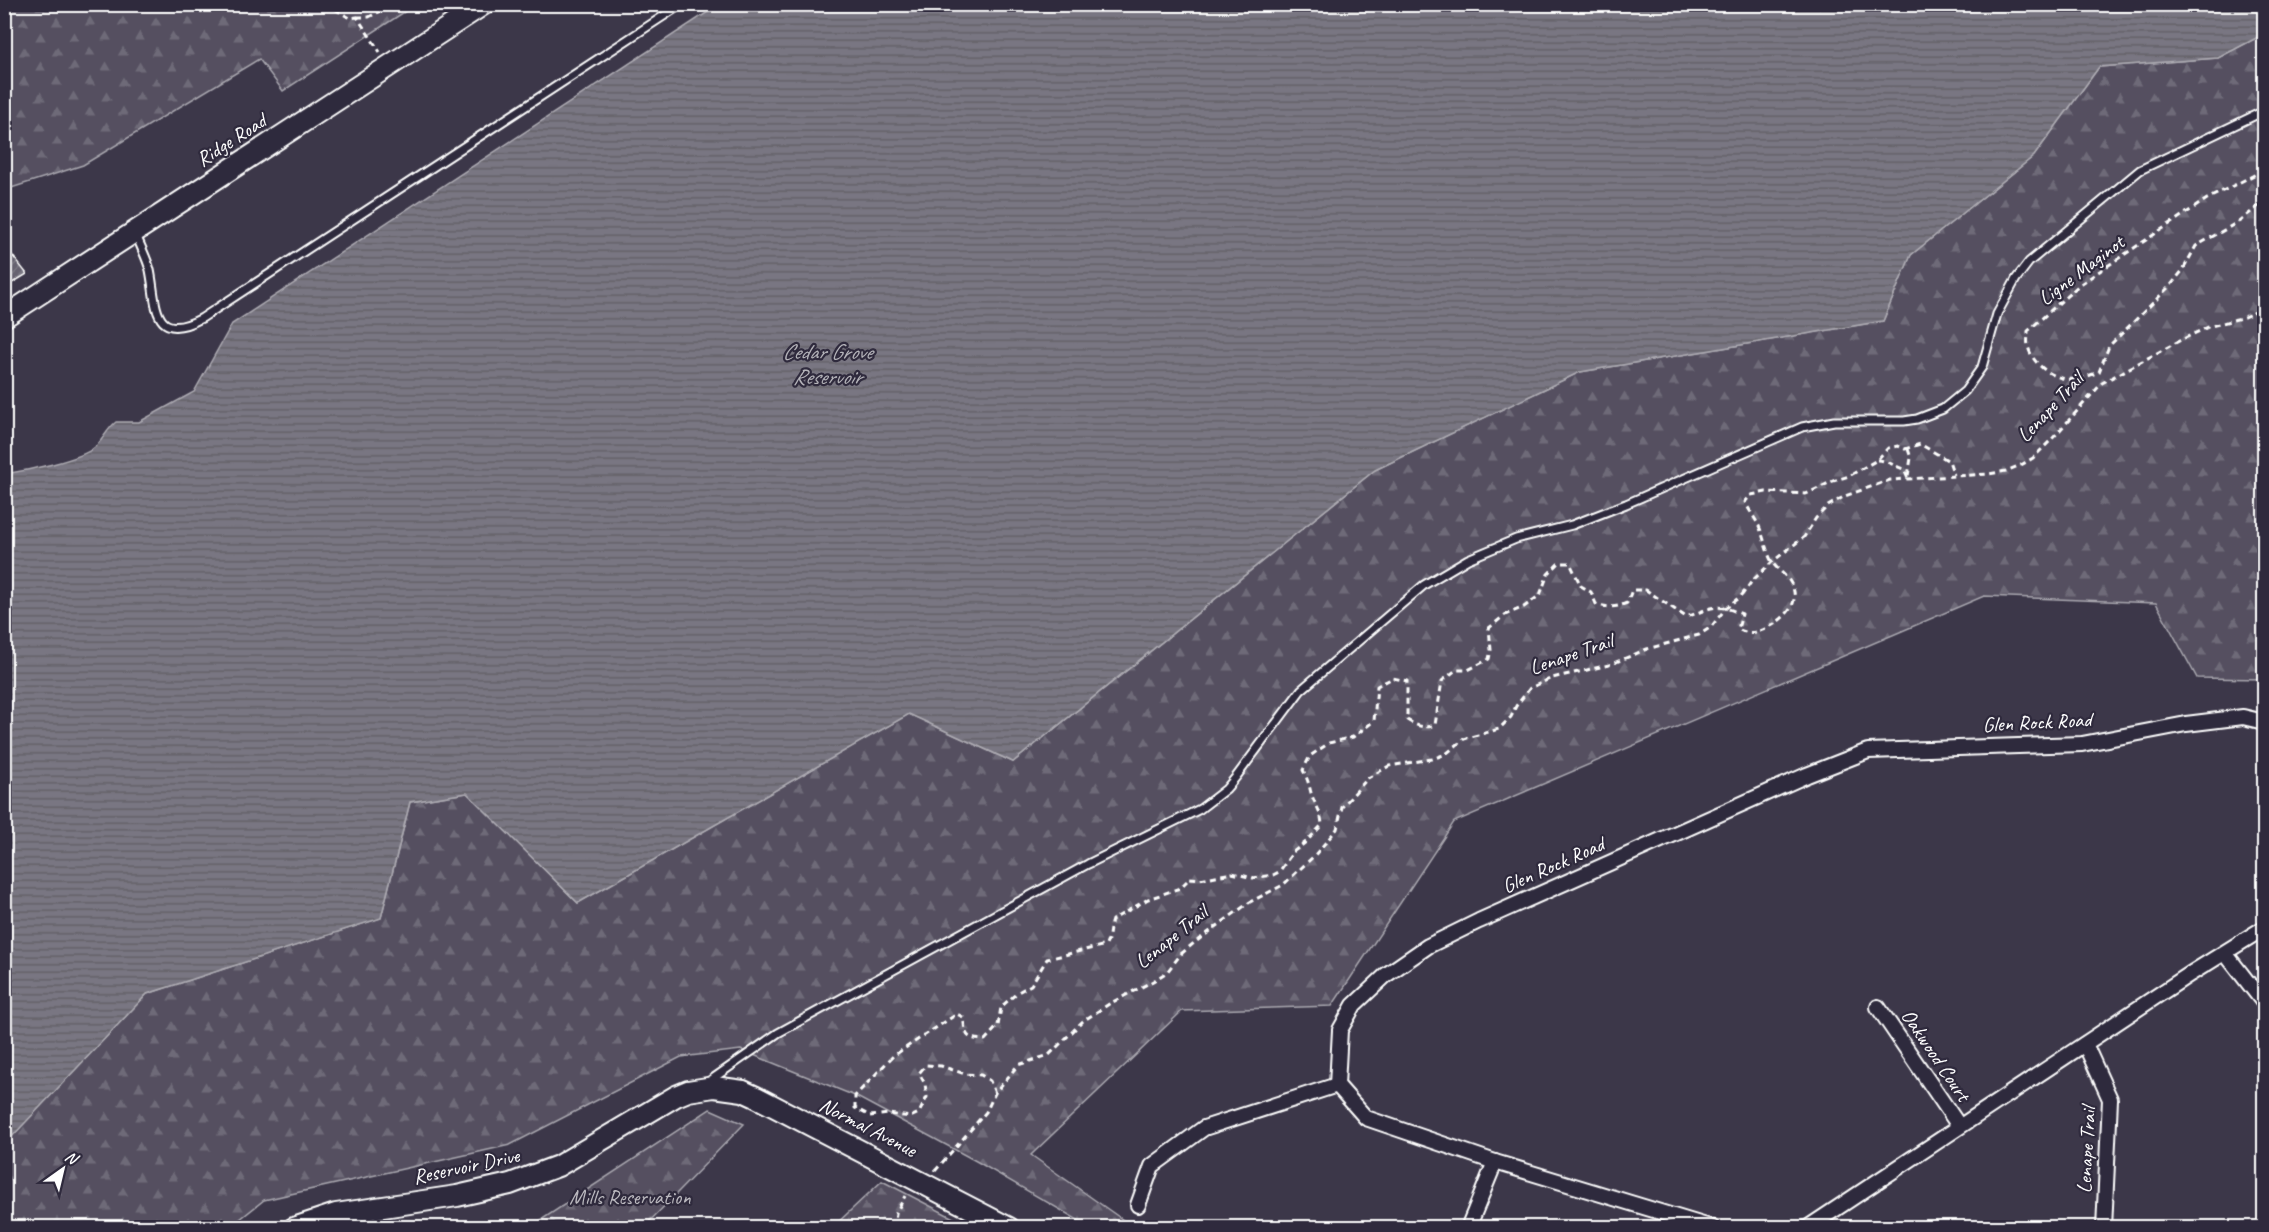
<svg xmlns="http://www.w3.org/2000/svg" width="2269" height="1232" font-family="Caveat,sans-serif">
	<defs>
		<pattern id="forest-firs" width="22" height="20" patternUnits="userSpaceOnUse" patternTransform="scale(1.5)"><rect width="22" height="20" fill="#555060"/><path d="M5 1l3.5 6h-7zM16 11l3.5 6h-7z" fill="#6e6a78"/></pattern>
		<pattern id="water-rules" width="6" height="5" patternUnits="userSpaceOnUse" patternTransform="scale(1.5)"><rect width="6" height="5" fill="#797682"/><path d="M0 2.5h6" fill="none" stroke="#626167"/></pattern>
		<pattern id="building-hatch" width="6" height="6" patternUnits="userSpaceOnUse" patternTransform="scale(1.5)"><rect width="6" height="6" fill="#666270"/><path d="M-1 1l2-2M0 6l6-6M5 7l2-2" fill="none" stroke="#7d7a85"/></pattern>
	</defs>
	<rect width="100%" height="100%" fill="#3c3749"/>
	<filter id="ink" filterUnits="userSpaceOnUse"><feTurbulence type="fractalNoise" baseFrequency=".0167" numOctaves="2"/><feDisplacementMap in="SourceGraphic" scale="12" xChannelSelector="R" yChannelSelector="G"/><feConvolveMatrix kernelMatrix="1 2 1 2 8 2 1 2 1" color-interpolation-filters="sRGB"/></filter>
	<g filter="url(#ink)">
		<g fill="url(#forest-firs)" stroke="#aaa8b0" stroke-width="1.5">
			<polygon points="5,4 415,4 415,5 283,91 259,59 83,165 5,190"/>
			<polygon points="2264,34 2264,679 2197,678 2156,603 1984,596 1454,822 1332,1006 1182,1011 1031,1155 1133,1227 1090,1227 976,1161 855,1096 741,1050 681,1057 510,1145 264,1200 230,1227 5,1227 4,1144 147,994 381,918 410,802 467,793 578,903 909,714 1013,762 1375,470 1580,372 1883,321 1911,255 2034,156 2099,67 2218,58"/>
			<polygon points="710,1109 744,1124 644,1227 519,1227 535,1224"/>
			<polygon points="882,1181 965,1224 971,1227 833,1227"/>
		</g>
		<path fill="url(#water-rules)" stroke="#afadb4" stroke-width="1.5" d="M720,4H2264V34L2218,58L2099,67L2034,156L1911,255L1883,321L1580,372L1375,470L1013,762L909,714L578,903L467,793L410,802L381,918L147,994L5,1144V474C24,471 81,460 95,447C103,440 107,429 116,422H139L194,392L232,324Z"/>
		<polygon fill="url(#building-hatch)" stroke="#fff" stroke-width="1.5" points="4,245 27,274 4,288"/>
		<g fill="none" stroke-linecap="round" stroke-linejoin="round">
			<g stroke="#fff" stroke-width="11">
				<g id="lane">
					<path d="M136,234C140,246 147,258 150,270C157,303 151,345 202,318L682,4"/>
					<polyline points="708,1082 778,1033 1088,864 1200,809 1226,789 1236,777 1301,690 1424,585 1468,559 1516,539 1572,525 1626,504 1802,427 1834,421 1904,421 1917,419 1943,409 1965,391 1982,367 1997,314 2016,279 2029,262 2140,170 2264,111"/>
				</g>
			</g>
			<g stroke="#fff" stroke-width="18">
				<g id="street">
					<polyline points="2225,953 2264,1003"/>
					<polyline points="1878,1007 1959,1126"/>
					<polyline points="2085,1044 2110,1099 2104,1228"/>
					<polyline points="1138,1205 1152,1166 1204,1128 1337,1085"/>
					<polyline points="1468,1228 1495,1162"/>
					<polyline points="1713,1228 1495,1162 1366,1118 1337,1085 1340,1030 1354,1005 1386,975 1428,946 1479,921 1807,775 1868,751 2082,744 2186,724 2243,717 2264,722"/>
					<polyline points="1807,1228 2190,974 2264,928"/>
				</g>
			</g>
			<g stroke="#fff" stroke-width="24">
				<g id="secondary">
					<polyline points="4,317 484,4"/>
					<polyline points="294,1228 336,1214 457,1196 510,1184 558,1166 676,1096 688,1091 714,1087 743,1091 756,1097 1009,1228"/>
				</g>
			</g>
			<g stroke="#fff" stroke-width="3" stroke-dasharray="6 4.5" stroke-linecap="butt">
				<polyline points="326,4 350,18 357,17 380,52"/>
				<polyline points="357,17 369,17 394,4"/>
				<path d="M2264,170L2207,199L2079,285L2028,331C2028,336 2027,341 2028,346C2032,365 2056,382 2076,379C2083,378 2091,375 2099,372L2109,346L2171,285L2183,270L2196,246L2240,221L2261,204H2264"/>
				<polyline points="1908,449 1911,458 1908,476"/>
				<path d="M1877,460C1888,460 1895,467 1904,469L1908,479"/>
				<path d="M995,1093L990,1081L981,1075L965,1074L941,1066L926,1065L919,1073L925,1084L927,1097L919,1113L910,1117L889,1114L870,1116L855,1108V1096L893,1056L957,1014L963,1017C966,1036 965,1039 985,1040L998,1026L1001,1007L1018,992L1031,985L1047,959L1106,945C1110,937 1109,929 1112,920L1148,899L1180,888L1190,878L1200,879L1232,873L1253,878L1273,875L1279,872L1293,852L1306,842L1322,825C1321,809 1315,806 1311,793C1309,784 1307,778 1303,770L1310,756L1329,743L1353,737L1374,721L1377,686L1393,678L1407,681V720C1417,726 1424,729 1435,725L1442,681L1456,670H1468L1489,659L1491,650L1489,628L1505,615L1524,607L1540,595L1548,574L1559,563H1570L1581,586L1591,592L1596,604C1608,608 1615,608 1627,603L1632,590H1646L1686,617C1713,608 1713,602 1742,614L1738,629C1748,635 1758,633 1769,627C1787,617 1804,600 1788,579C1783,573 1776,568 1772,562C1766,551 1764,537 1759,526C1755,518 1749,510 1745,502L1751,495L1766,492L1806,494L1833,481L1849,476L1877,460L1888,448L1898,446L1905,449L1920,444L1949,461L1954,475"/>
				<polyline points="935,1171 986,1112 995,1093 1018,1065 1049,1055 1083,1021 1109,1004 1153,981 1167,972 1181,954 1194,943 1250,902 1283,885 1314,856 1337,829 1342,807 1368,778 1389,766 1432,759 1446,754 1464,739 1499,729 1511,717 1516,706 1530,688 1552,678 1609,665 1647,649 1699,635 1711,627 1726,608 1742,595 1752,581 1772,562 1804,537 1816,518 1828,506 1845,496 1890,480 1989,474 2006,471 2021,465 2033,458 2052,439 2102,383 2179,341 2208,327 2244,317 2264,308"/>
				<polyline points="894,1228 896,1213 905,1196"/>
			</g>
			<use href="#lane" stroke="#2f2a3d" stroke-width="7"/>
			<use href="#street" stroke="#2f2a3d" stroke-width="14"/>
			<use href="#secondary" stroke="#2f2a3d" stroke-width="20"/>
		</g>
	</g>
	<g text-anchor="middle" stroke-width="4.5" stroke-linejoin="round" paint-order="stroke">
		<g font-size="21" fill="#fff" stroke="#2f2a3d">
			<text transform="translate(231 140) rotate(-33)" y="7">Ridge Road</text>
			<text transform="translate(2081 270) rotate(-37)" y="7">Ligne Maginot</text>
			<text transform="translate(2050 407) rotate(-47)" y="7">Lenape Trail</text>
			<text transform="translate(1571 654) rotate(-19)" y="7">Lenape Trail</text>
			<text transform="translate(2037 722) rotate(-3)" y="7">Glen Rock Road</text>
			<text transform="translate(1553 865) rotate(-24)" y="7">Glen Rock Road</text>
			<text transform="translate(1171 937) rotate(-39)" y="7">Lenape Trail</text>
			<text transform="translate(1936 1055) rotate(56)" y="7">Oakwood Court</text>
			<text transform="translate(868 1127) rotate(27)" y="7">Normal Avenue</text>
			<text transform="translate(2086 1150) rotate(-87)" y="7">Lenape Trail</text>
			<text transform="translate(466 1166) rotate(-12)" y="7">Reservoir Drive</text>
		</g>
		<g font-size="21" fill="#bbb9bf" stroke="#2f2a3d">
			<text x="630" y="1204">Mills Reservation</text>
		</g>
		<g font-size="22" font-style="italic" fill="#b5b4ba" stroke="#2f2a3d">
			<text x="827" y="359">Cedar Grove<tspan x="827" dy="25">Reservoir</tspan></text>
		</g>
	</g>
	<rect width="2269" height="1232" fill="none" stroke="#2f2a3d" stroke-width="24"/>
	<rect x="12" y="12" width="2245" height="1208" fill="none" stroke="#fff" stroke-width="2" filter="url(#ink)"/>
	<g transform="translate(63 1169) rotate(34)" stroke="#2f2a3d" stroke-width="4.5" paint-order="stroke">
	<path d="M0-4.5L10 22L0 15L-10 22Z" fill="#ffffff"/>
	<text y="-9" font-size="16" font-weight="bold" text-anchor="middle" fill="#ffffff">N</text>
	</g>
</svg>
